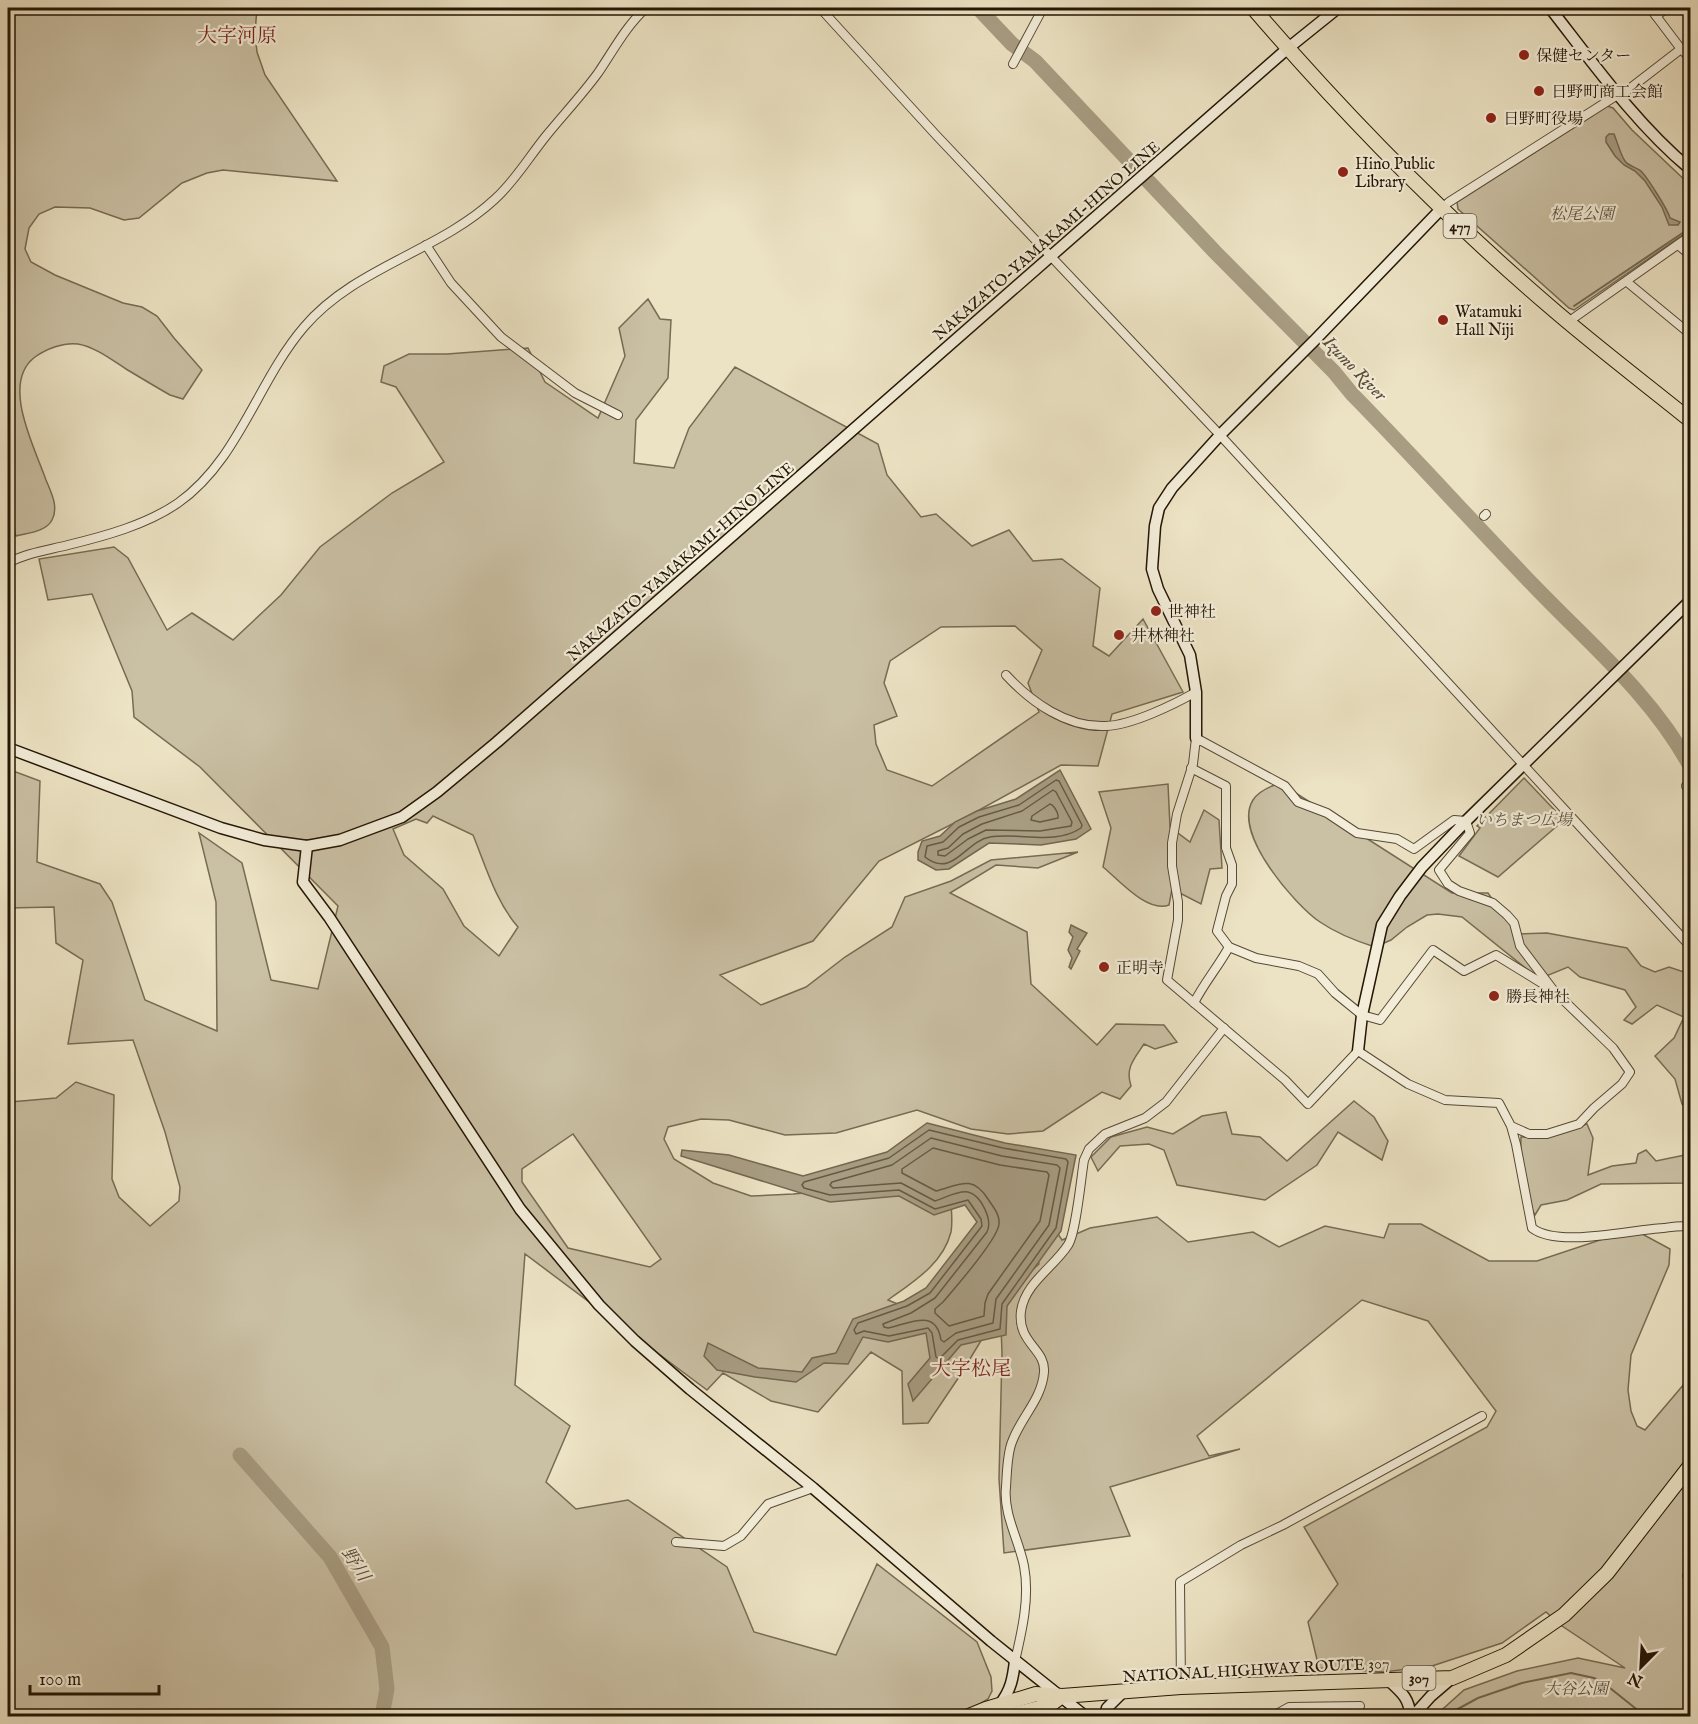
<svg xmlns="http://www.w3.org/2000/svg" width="1698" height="1724" font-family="'IM FELL English','Noto Serif JP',serif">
	<rect width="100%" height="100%" fill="#ece3c4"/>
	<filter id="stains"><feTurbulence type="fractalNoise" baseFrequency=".00333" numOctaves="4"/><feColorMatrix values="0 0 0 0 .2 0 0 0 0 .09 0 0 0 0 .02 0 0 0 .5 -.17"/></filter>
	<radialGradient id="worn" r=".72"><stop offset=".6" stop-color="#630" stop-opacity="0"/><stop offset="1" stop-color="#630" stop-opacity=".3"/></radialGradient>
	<g fill="#cac0a4" stroke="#776b54" stroke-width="1.5" fill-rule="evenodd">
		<path d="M8,8H257L255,33L257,52L265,75L337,181L223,170L207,173L182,183L139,218L124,220L90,208L55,207L39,214L29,228L25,249L31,262L55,275L123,303L142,307L157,316L174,338L202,370L183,399L170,395C156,387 141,378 126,369C112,360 95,347 78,344C64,342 46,349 35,357C0,383 35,448 46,480C51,492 59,507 52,520C46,532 27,533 16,536L8,509Z"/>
		<polygon points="1607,106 1613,108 1632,130 1690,185 1690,230 1574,310 1569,308 1458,209 1457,202"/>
		<path d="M648,299L660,319L671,320L668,378L636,420L634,463L674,468L689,428L735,367L878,444L887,475L921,517L936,514L972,546L1009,530L1033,561L1062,559L1100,588L1093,646L1109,656L1143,619L1183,692L1112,714L1098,766L1061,765L972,814L879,861L813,941L720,975L761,1005L806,987L845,957L892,927L905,897L951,881L991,860L1078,852L1038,868L996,865L950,893L1027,932L1031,984L1097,1045L1116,1024L1164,1025L1177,1042L1155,1049L1144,1044C1134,1059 1125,1068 1131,1086L1120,1099L1102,1092L1043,1131L1008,1134L971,1129L917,1110L836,1133L785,1135L729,1120L701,1119L668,1127L664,1139L674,1159L713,1183L751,1196L793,1194L876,1187L951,1199C951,1209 953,1222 951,1232C943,1264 913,1282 888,1300L982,1339L959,1377L928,1423L903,1424L902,1371L871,1352L818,1412L771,1401L723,1373L707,1390L525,1254L515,1385L570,1426L546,1482L576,1509L628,1500L727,1567L754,1632L836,1655L877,1564L977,1642L991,1677L992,1691L988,1699L961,1716H8V1099L10,1102L56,1098L76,1082L114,1095L112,1179L119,1197L150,1226L179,1201L180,1187L165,1132L133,1040L68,1044L83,960L56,943L54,907L8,908V769L40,781L37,862L100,884L112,902L145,1000L217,1031L216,902L199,833L242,863L271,980L318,989L338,906L200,767L134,717L132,691L92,594L48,600L39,559L114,547L128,558L167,630L192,613L233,640L281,595L320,547L392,493L444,462L396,387L381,382L384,366L409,354H447L528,348L545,382L598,418L625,356L619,328ZM1015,626L1042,650L1028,683L1039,712L932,786L887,770L876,744L874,725L897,716L884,683L890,661L941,627ZM433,816L473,835C486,867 496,902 518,927L499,956L464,926L443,889L404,855L393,829L416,819L427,823ZM573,1134L661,1259L650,1267L568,1248L522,1182V1169Z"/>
		<polygon points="1524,778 1564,820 1498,877 1459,856 1480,828 1477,826"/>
		<path d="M1280,783L1452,893H1488L1510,924L1514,934L1547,933L1627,948L1641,966L1655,972L1669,967L1690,974V1114L1682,1104L1675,1079L1655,1056L1674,1038L1684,1017L1657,1005L1632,1024L1624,1020L1636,1007L1625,990L1580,977L1568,967L1539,979L1462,917L1438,914L1427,915L1407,927L1391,940L1375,947C1356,941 1336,933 1320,922C1295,905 1232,833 1253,800C1258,792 1271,786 1280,783Z"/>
		<path d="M1168,784L1170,827L1190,842L1204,810L1219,820L1222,868L1210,869L1201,904L1172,889L1169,905C1147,913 1119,880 1103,867L1111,828L1099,792Z"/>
		<polygon points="1354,1101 1374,1117 1388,1141 1382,1160 1338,1132 1317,1165 1265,1200 1177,1185 1164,1150 1149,1144 1120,1146 1098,1171 1091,1157 1111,1137 1147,1127 1173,1134 1202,1116 1226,1112 1232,1134 1260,1137 1287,1161"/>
		<path d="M1587,1124L1593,1138L1588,1175L1612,1166L1636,1163L1638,1154L1646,1150L1656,1161L1690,1154V1183L1601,1184L1567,1200L1541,1205L1535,1215C1522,1194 1520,1162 1521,1137L1546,1136Z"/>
		<polygon points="1046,1216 1062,1240 1090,1228 1157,1217 1188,1242 1253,1232 1279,1247 1325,1226 1384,1238 1389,1224 1421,1224 1489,1261 1537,1261 1633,1229 1670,1249 1669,1265 1631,1355 1628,1390 1631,1411 1637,1426 1645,1430 1690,1377 1690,1716 1435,1716 1464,1690 1517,1671 1578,1658 1625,1668 1559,1624 1546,1612 1502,1643 1432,1666 1384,1672 1319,1668 1308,1622 1338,1584 1304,1527 1487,1427 1496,1411 1428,1321 1362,1300 1197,1436 1209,1456 1240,1449 1110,1487 1130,1536 1004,1553 999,1479 1002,1353 1000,1300 1039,1264 1033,1231"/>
	</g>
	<g fill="#a89d83" stroke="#736751" stroke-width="1.5">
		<path d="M1609,134H1614C1617,141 1621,156 1625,161C1628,166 1636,167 1641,171C1647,177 1668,210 1670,218L1680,222L1678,225H1669L1662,207L1645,181L1635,171L1624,165L1615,156L1606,142V137Z"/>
		<polygon points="1060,770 1091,829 1076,839 1041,845 989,843 949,869 936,870 918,860 918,852 922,841 940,836 955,822 977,811 1016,799"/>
		<polygon points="1071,925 1087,933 1077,949 1080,951 1071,969 1069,967 1072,958 1068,950 1073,937 1069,932"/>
		<polygon points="927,1123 1005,1143 1076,1155 1061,1231 1007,1306 1006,1335 961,1345 913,1401 908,1384 930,1358 926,1333 888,1342 863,1337 848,1364 824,1363 796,1382 755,1377 717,1370 704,1356 708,1343 758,1368 802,1372 812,1358 836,1353 853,1319 904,1301 926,1288 977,1222 965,1205 934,1215 899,1196 830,1202 681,1156 682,1150 729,1155 803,1176 887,1152"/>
	</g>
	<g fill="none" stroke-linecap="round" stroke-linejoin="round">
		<g stroke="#665a44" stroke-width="1.5">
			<path d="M1056,780L1059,781L1082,825L1081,828C1054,846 1020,832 990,837C965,841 953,879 925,857L927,846L943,842L959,827L979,817L1019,805Z"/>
			<polygon points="1053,790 1056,792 1072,822 1071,826 1040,831 986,830 968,839 945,856 938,855 938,851 948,848 963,834 982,824 1022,811"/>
			<path d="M1050,804C1054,805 1059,814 1058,818L1040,822L1031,820L1032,816Z"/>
			<polygon points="929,1130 1003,1148 1066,1159 1068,1162 1056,1228 1002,1304 1000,1329 958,1340 939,1359 936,1357 932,1333 928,1328 889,1336 864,1331 856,1334 854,1330 858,1323 907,1306 930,1293 982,1226 981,1219 968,1200 935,1209 899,1190 830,1195 804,1188 802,1185 804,1182 889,1158"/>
			<path d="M931,1138L1002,1156L1057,1165L1060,1168L1049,1225L996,1299L993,1323L956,1333L944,1342L941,1340C936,1308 911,1323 888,1328L884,1327L883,1324L911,1313L935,1298L987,1232C993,1220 981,1195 968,1192C958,1190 945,1198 935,1201L901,1183L833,1188L830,1185L832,1182L892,1165Z"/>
			<path d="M933,1148L1000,1165L1047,1172L1049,1175L1040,1221L988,1294L985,1303L984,1316L949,1326L935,1313V1309L943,1302C955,1288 998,1239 999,1224C1000,1214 993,1207 988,1199C972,1174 959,1185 936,1191L902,1173V1169Z"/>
		</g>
		<g stroke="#736751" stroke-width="2">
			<polyline points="1574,306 1690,228"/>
			<polyline points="1445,1716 1478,1698 1522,1683 1571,1673 1594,1678 1605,1684 1645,1716"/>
		</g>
		<g stroke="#a89d83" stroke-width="15">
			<path d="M978,8L1012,44L1035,61L1214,251L1334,372L1352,394C1415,458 1475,525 1537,589C1591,645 1653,697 1690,766"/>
			<polyline points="240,1455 330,1557 382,1647 387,1689 382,1716"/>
		</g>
		<g stroke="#564935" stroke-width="10">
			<g id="street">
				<polyline points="820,8 936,135 1220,435 1690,946"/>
				<polyline points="1650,8 1681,49 1690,58"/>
				<polyline points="1656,16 1667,8"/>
				<polyline points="1013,64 1043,8"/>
				<polyline points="1620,96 1681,49"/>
				<polyline points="1442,208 1449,202 1619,94"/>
				<polyline points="426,245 451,283 501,337 575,393 618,415"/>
				<polyline points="1678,245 1690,255"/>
				<polyline points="1627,282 1690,334"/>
				<polyline points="1568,322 1690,236"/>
				<polyline points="1484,516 1486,514"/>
				<path d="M8,563C26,553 48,550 68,545C105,536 146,525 178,503C239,460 257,382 304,327C355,267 438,252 495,199C515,181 529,157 546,136C563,115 582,95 598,73C613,51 626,26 646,8"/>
				<path d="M1006,675C1031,702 1067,728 1106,726C1132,725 1173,705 1196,692"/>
				<polyline points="1191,768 1226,786 1226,848 1232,865 1232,884 1226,896 1217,931 1229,947 1256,958 1299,966 1318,974 1335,993 1362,1015 1380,1020 1433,950 1464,971 1496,955 1548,987"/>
				<polyline points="1686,786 1690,782"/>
				<path d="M1194,1003C1204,983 1218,967 1229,947"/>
				<path d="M1511,1126L1529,1134H1547L1579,1124L1594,1108L1622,1084L1630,1072L1613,1048L1554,991L1520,946L1514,923L1507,915L1493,903L1459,891L1448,884L1439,870L1470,833L1466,821L1454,820L1414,849L1397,839L1357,833L1327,813L1298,802L1285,786L1196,738L1193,764L1177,814L1172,843V866L1178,902V920L1167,980L1285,1080L1308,1104L1358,1051L1408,1084L1445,1100L1499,1103L1511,1126L1516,1144L1532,1228C1558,1248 1629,1230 1663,1228C1672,1227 1682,1225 1690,1227"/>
				<polyline points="676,1542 724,1546 741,1536 768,1504 813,1488"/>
				<polyline points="1687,1576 1690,1571"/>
				<path d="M1015,1661C1022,1631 1030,1597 1024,1566C1019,1540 1003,1514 1006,1487C1007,1473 1007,1454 1012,1442C1021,1417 1042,1399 1044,1372C1046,1349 1017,1343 1021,1311C1025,1283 1054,1267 1068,1245C1076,1233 1081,1178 1084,1160L1089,1149L1105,1134L1145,1118L1166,1102L1224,1028"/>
				<polyline points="1181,1687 1180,1582 1241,1545 1283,1525 1482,1416"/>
				<polyline points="1273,1716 1289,1707 1360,1706 1353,1716"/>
			</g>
		</g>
		<g stroke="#241605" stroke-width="13">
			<g id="secondary">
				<path d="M1550,8C1593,63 1636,124 1690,169"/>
				<polyline points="1196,738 1196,692 1190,655 1158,589 1152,569 1155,526 1159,508 1172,488 1220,435 1315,340 1442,208"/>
				<polyline points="8,748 221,828 264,840 307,846 340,840 402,817 437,792 497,742 1287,49 1338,8"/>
				<polyline points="307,846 303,882 329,917 520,1209 599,1305 635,1341 690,1389 813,1488 991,1641 1085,1716"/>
				<polyline points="1358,1051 1362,1015 1382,925 1400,896 1422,867 1466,821 1690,601"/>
				<path d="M1387,1679C1400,1691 1410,1698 1410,1716"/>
				<path d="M1000,1704C1011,1690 1013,1678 1015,1661"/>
				<polyline points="1105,1716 1107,1708 1123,1692"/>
				<polyline points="1413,1716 1431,1696 1452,1678"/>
			</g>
		</g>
		<g stroke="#241605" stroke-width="16">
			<g id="highway">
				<path d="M1253,8C1344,114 1442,214 1548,305C1594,345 1643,382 1690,420"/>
				<polyline points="969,1716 986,1709 1036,1694 1062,1696 1181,1687 1452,1678 1506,1655 1564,1615 1607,1573 1690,1466"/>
				<polyline points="1009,1716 1050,1705 1062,1696"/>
			</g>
		</g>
		<use href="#street" stroke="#f3edd9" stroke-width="8"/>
		<use href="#secondary" stroke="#f3edd9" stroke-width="10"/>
		<use href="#highway" stroke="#ece3c4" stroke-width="14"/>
	</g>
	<g fill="#8f2418" stroke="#f3edd9" stroke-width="2">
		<circle cx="1524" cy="55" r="6"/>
		<circle cx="1539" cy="91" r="6"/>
		<circle cx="1491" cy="118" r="6"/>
		<circle cx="1343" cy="172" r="6"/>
		<circle cx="1443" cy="320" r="6"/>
		<circle cx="1156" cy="611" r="6"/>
		<circle cx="1119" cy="635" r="6"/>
		<circle cx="1104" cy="967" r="6"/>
		<circle cx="1494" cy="996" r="6"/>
	</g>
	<g text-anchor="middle" stroke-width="4.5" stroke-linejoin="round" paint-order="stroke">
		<g fill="#f3edd9" stroke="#625645" stroke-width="1.5">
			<rect x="1443.5" y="214" width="33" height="24" rx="4.5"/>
			<rect x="1402.5" y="1666" width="33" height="24" rx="4.5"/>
		</g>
		<g font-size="15" font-weight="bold" fill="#241605">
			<text x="1460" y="231">477</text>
			<text x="1419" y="1683">307</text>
		</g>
		<g font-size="16" fill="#241605" stroke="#f3edd9" text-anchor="start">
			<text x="1536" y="61">保健センター</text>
			<text x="1551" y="97">日野町商工会館</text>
			<text x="1503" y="124">日野町役場</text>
			<text x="1355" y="169">Hino Public<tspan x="1355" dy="18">Library</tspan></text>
			<text x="1455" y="317">Watamuki<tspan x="1455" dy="18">Hall Niji</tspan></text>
			<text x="1168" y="617">世神社</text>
			<text x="1131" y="641">井林神社</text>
			<text x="1116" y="973">正明寺</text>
			<text x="1506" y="1002">勝長神社</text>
		</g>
		<g font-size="16" font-style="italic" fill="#5e523d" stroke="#f3edd9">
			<text x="1582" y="219">松尾公園</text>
			<text x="1524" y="825">いちまつ広場</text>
			<text x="1576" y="1694">大谷公園</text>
		</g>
		<g font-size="16" fill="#241605" stroke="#f3edd9">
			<text transform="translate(1046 240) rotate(-41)" y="6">NAKAZATO-YAMAKAMI-HINO LINE</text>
			<text transform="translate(680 561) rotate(-41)" y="6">NAKAZATO-YAMAKAMI-HINO LINE</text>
			<text transform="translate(1256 1669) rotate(-3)" y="6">NATIONAL HIGHWAY ROUTE 307</text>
		</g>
		<g font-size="18" font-style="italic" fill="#594c37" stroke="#f3edd9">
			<text transform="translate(1355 368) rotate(46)" y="6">Izumo River</text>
			<text transform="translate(356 1564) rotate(58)" y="6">野川</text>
		</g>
		<g font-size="20" fill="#7a1f14" stroke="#f3edd9">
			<text x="237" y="42">大字河原</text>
			<text x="971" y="1375">大字松尾</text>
		</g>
	</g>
	<rect width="1698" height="1724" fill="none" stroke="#ece3c4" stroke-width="30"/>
	<rect x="9" y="9" width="1680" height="1706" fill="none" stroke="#241605" stroke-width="3"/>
	<rect x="15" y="15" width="1668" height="1694" fill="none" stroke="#241605" stroke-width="1.5"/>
	<g transform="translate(1641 1667) rotate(204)" stroke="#f3edd9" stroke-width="4.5" paint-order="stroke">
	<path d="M0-4.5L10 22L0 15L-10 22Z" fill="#241605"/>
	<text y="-9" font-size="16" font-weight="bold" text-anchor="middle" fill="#241605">N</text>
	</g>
	<path d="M30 1685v9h129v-9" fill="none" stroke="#241605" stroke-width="3"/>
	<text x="39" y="1685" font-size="18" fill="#241605" stroke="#f3edd9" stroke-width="4.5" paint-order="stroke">100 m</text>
	<rect width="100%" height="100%" filter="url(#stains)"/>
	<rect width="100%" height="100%" fill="url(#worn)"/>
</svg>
